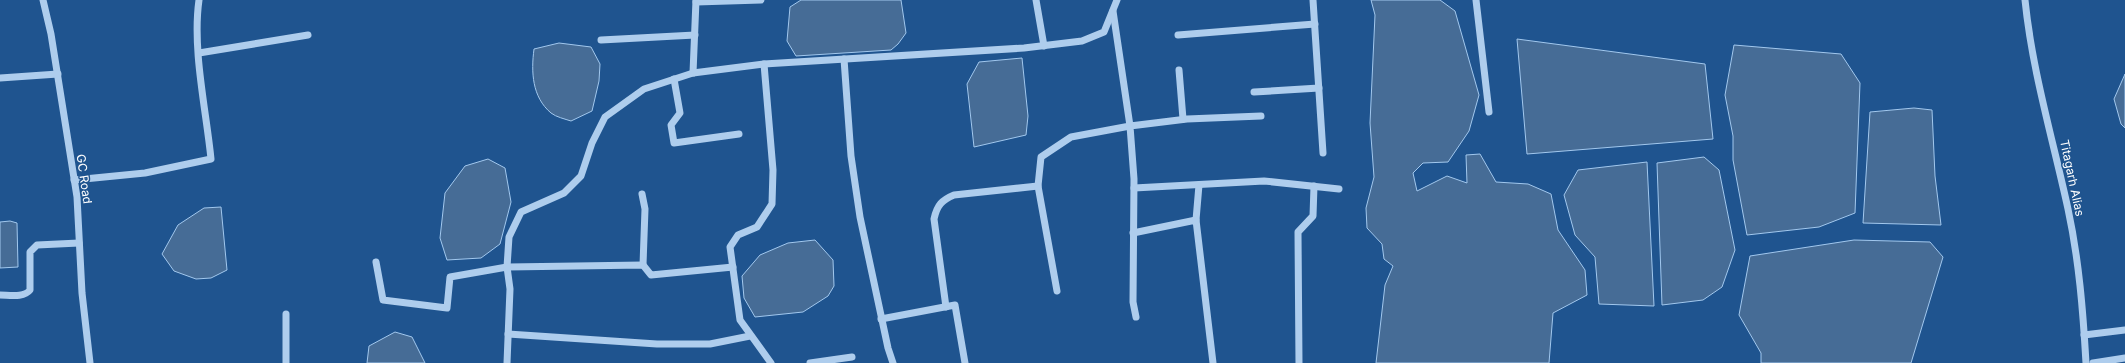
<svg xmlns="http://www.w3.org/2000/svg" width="2125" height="363" font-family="Inter,sans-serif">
	<rect width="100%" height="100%" fill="#1f548f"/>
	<g fill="#466c96" stroke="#a2c8ee">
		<polygon points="801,0 901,0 906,33 898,44 891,50 796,56 787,41 790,7"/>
		<polygon points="1371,0 1440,0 1455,11 1479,95 1469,131 1448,162 1423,163 1413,173 1417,191 1447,176 1467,183 1466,155 1480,154 1496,182 1528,184 1551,194 1558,230 1585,270 1587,295 1553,313 1549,363 1376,363 1385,285 1393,266 1384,259 1382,244 1367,228 1366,208 1374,177 1370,123 1375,15"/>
		<polygon points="1517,39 1705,64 1713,139 1527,154"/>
		<path d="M559,43L591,47L600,64L599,81L592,111L571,121C565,119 556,117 551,113C532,97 531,72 534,49Z"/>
		<polygon points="1734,45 1841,54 1860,83 1855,213 1819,227 1747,235 1733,160 1733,136 1725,95"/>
		<polygon points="1022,58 1028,116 1026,135 974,147 967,84 979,62"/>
		<polygon points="2125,74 2125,128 2121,124 2114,99"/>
		<polygon points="1914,108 1932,110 1935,176 1941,225 1863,223 1870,112"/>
		<polygon points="1704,157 1719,170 1735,250 1722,287 1703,300 1662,305 1657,163"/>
		<polygon points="488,159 505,168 511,202 500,244 481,258 447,260 440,238 445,193 465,166"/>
		<polygon points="1647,162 1654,306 1599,304 1595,257 1575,235 1564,195 1578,170"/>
		<polygon points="221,207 227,270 211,278 196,279 174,271 162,254 178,225 204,208"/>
		<polygon points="10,221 17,223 18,267 0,268 0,222"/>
		<polygon points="815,240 833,260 834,286 828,296 803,312 755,317 744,298 742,276 760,255 788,243"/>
		<polygon points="1854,240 1930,242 1943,257 1911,363 1761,363 1761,353 1739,315 1750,256"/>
		<polygon points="395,332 412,337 425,363 367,363 369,346"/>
	</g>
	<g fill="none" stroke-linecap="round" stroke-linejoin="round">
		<g stroke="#aecded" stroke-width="7">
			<polyline points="43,0 51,34 77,197 82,293 90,363"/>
			<polyline points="1036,0 1044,46"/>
			<polyline points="1313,0 1323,153"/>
			<polyline points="1476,0 1489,112"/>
			<path d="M2025,0C2032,70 2053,140 2068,209C2079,260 2083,311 2086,363"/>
			<polyline points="696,2 761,0"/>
			<polyline points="1178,35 1315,24"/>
			<polyline points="601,40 695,35"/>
			<polyline points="199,53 308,35"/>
			<polyline points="844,59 851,156 860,217 888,348 893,363"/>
			<polyline points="764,64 773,170 772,204 757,227 738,235 730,247 740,320 771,363"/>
			<polyline points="1179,70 1183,119"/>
			<polyline points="693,73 696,0"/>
			<polyline points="0,78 58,74"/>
			<polyline points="674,79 680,113 671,125 674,143 739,134"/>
			<polyline points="1254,92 1319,88"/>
			<path d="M74,180L145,173L211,159C206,109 192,49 199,0"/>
			<polyline points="1134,188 1264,181 1339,189"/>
			<polyline points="642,194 645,209 643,265"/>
			<polyline points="1196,220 1199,185"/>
			<polyline points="1133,233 1196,220 1213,363"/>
			<polyline points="376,262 383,300 447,308 450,277 507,267 643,265 651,275 733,267"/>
			<polyline points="1057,291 1038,186 1041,157 1071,137 1130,126 1113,11"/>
			<path d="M0,295C9,295 24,298 30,290V252L37,245L79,243"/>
			<path d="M946,307L934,219C937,205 942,200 954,195L1038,186"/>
			<polyline points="286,314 286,363"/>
			<polyline points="1136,317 1133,302 1134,179 1130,126 1187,119 1261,116"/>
			<polyline points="881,319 955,305 965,363"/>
			<polyline points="508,334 657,344 710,344 750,336"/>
			<polyline points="2084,335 2125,330"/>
			<polyline points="507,363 510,289 507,267 509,237 521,212 564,193 581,176 592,143 605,117 644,89 693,73 764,64 1024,48 1082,41 1104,32 1117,0"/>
			<polyline points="810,363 852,357"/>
			<polyline points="1299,363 1298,232 1313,216 1314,186"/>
			<polyline points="2093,363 2125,358"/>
		</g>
	</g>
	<g text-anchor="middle" stroke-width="3" stroke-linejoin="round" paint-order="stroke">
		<g font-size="12" fill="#fff" stroke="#1f548f">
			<text transform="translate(2072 178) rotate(78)" y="4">Titagarh Alias</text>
			<text transform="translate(84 179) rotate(82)" y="4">GC Road</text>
		</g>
	</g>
</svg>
